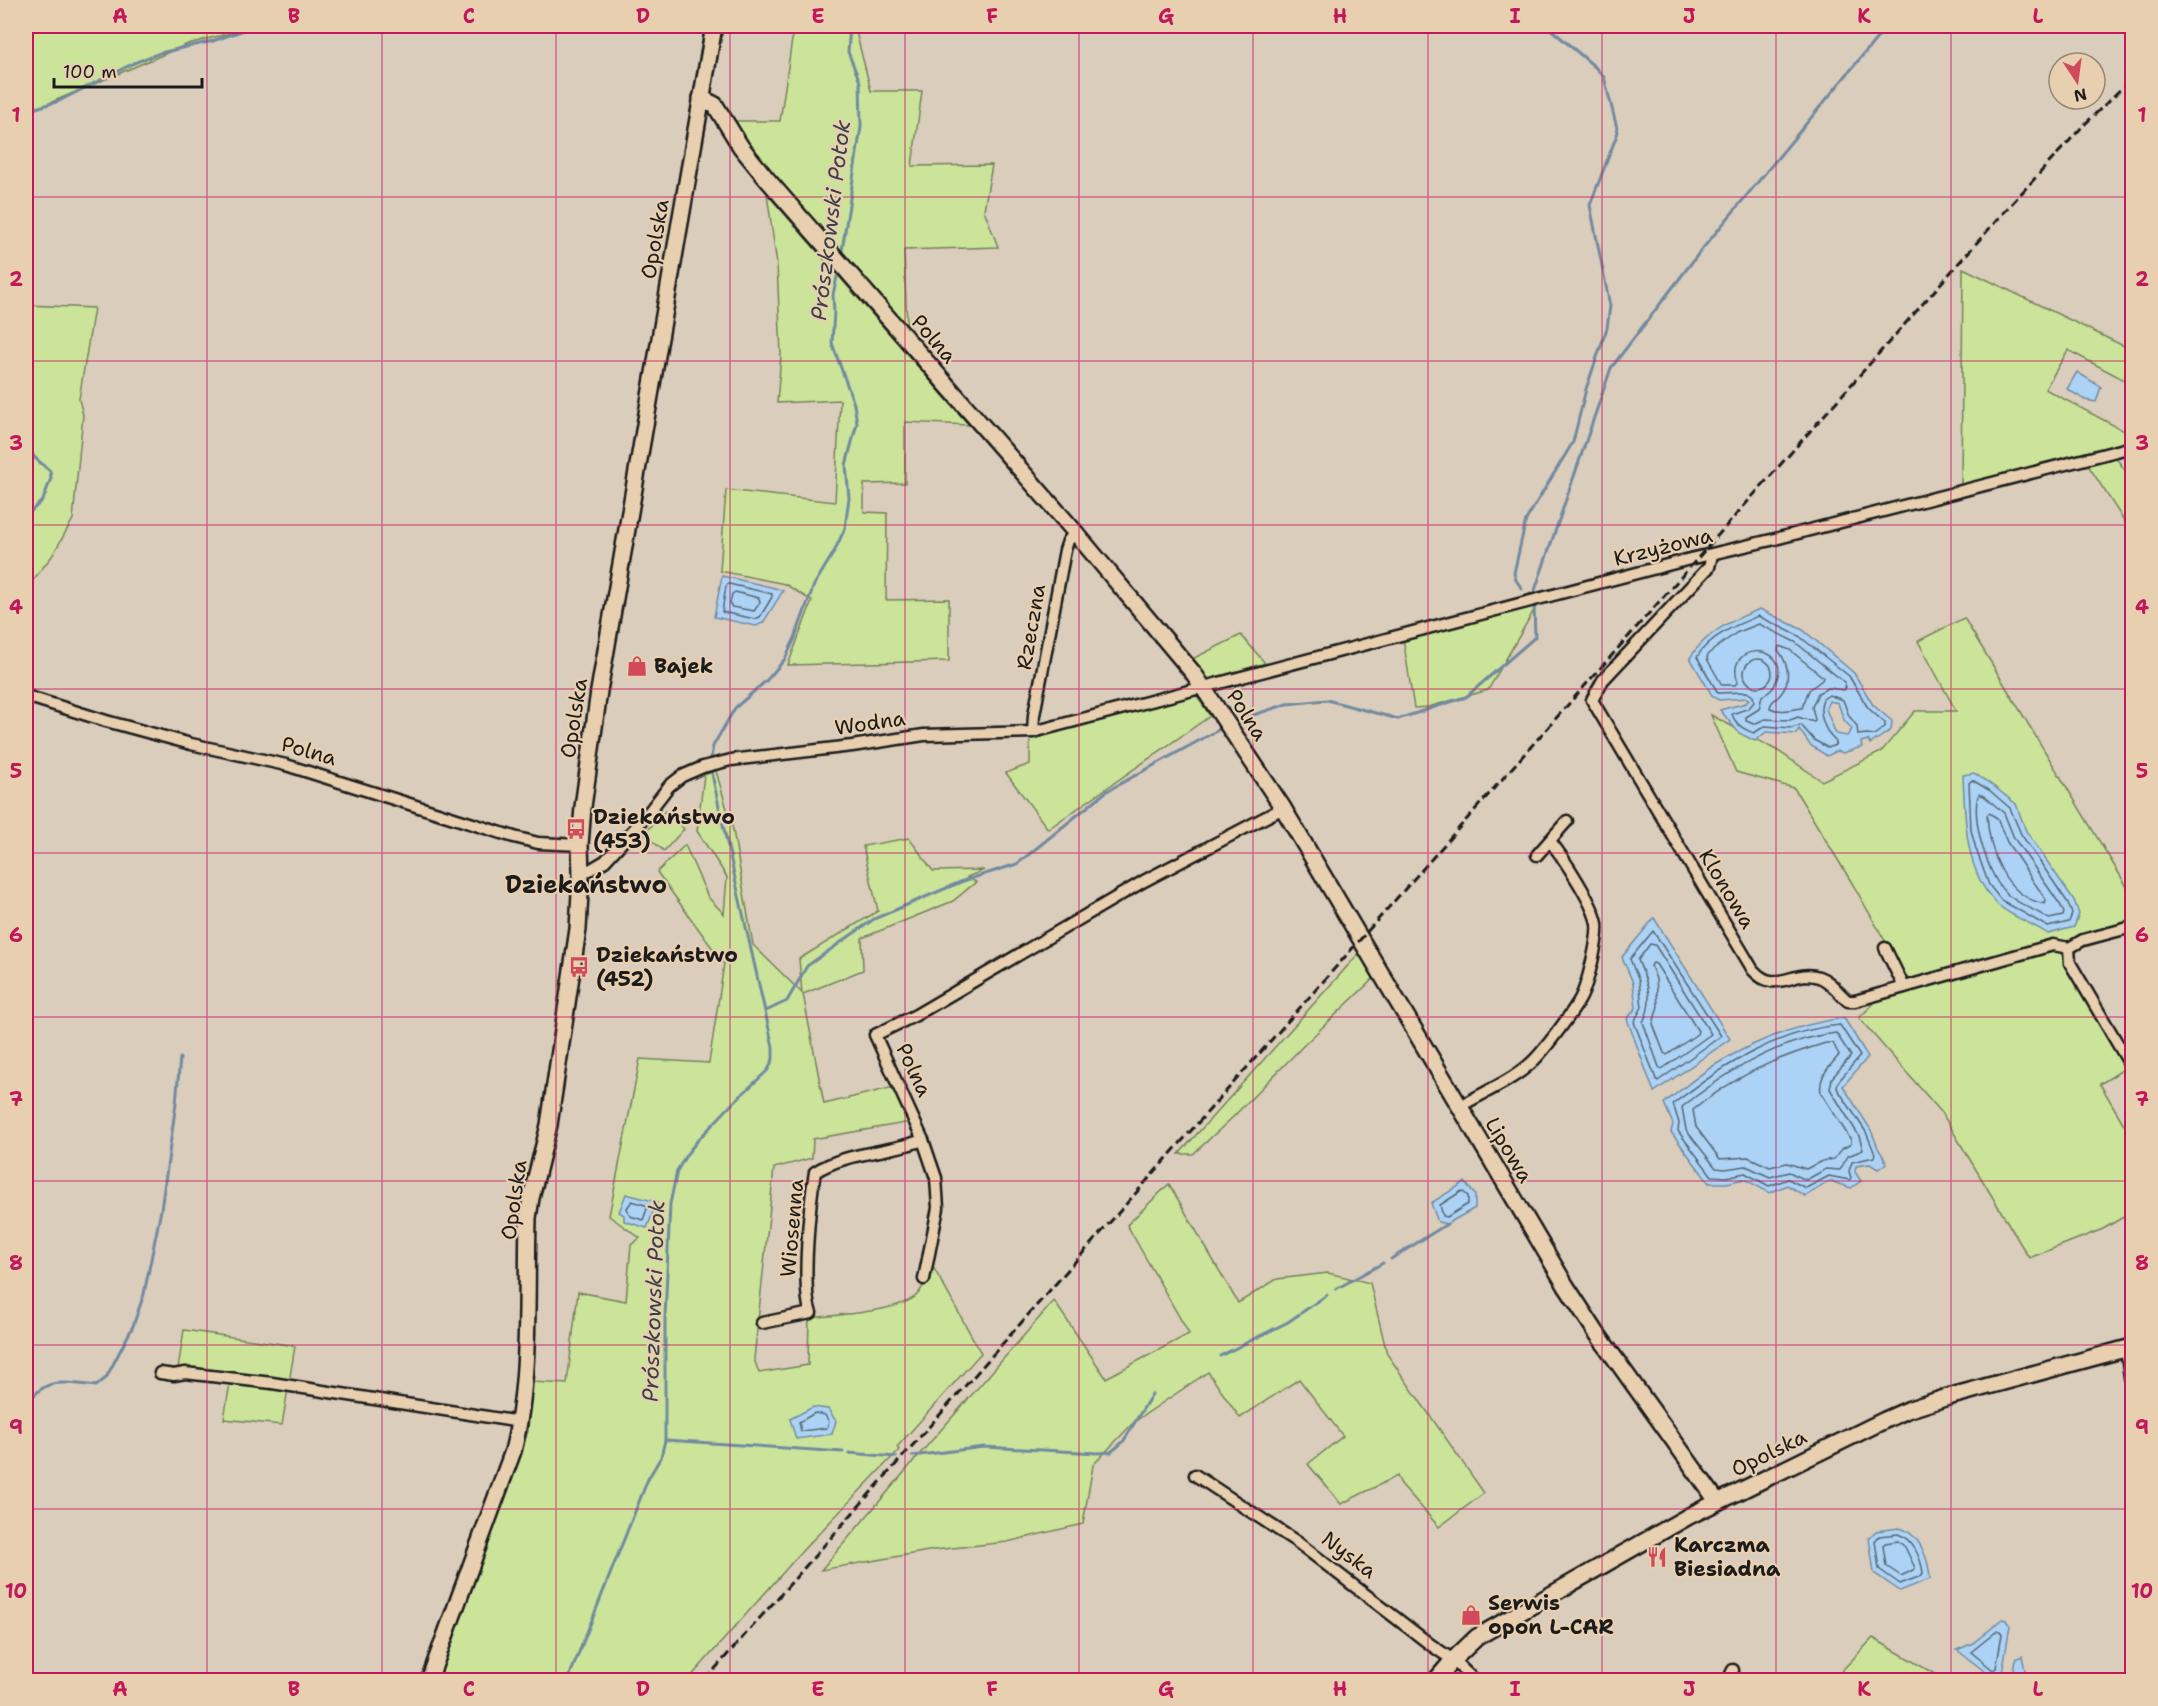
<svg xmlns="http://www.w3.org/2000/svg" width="2158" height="1706" font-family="'Shantell Sans',sans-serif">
	<rect width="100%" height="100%" fill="#dbcdbc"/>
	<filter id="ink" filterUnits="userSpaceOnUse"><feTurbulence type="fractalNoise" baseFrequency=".0167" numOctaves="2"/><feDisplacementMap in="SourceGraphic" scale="12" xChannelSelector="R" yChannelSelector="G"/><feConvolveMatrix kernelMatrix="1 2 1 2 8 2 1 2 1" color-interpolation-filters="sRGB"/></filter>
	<g filter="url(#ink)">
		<g fill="#cbe49a" stroke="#74805b" stroke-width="1.5">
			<polygon points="26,26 257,26 188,44 26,113"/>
			<polygon points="794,26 857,26 856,32 871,91 922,91 912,166 992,165 984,210 998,247 904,250 907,327 753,153 736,121 780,121"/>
			<polygon points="767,194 969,425 905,422 905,483 864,484 864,512 887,513 886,600 949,599 949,661 788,665 812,601 785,584 720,571 726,490 835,502 840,400 777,403 781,355 777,264"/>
			<polygon points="1963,268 2132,350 2132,384 2068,350 2045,389 2132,435 2129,444 1961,486"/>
			<polygon points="26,305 94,308 79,399 83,415 73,519 52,556 26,589"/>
			<polygon points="2114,455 2132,480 2132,533 2086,462"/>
			<polygon points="1537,605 1488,690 1428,707 1414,708 1403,638"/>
			<polygon points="1964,618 2132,895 2132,933 2061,954 2127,1067 2100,1084 2132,1138 2132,1212 2103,1229 2029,1258 1942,1113 1859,1018 1904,974 1852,883 1794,788 1736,772 1711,715 1778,751 1822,781 1881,752 1915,711 1956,711 1918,641"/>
			<polygon points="1241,635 1265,663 1206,680 1190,660"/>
			<polygon points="1196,695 1210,716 1048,829 1006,773 1030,764 1030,737"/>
			<path d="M716,771L733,830L753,945L802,993L799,959L878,911L863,846L909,838L933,871L984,870L967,877L976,882L953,901L862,938L863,970L803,994L824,1104L894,1087L911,1122L813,1139L812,1158L774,1168L754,1359L759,1373L808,1365L809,1318C835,1315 900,1312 917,1295C924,1288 928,1274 932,1265L981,1353L897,1447L899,1450L803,1550L688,1680H432L480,1540L502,1506L528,1431L531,1382L567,1384L578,1292L626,1301L631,1245L640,1238L609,1216L640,1059L709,1063L724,964L657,872L685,845L708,897L724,914L727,877L697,831L704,775Z"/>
			<polygon points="665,811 684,829 664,851 644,834"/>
			<polygon points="1362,950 1374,978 1305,1044 1232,1118 1193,1154 1179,1154"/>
			<polygon points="1169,1184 1238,1303 1277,1279 1328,1273 1370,1283 1387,1354 1484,1493 1439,1527 1401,1484 1397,1476 1341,1504 1308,1464 1343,1436 1299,1379 1240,1418 1208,1372 1134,1422 1093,1465 1083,1524 1007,1542 934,1550 821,1570 919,1455 1054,1301 1106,1378 1189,1334 1127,1225"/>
			<polygon points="184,1330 295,1346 282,1425 224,1419 230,1383 177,1375"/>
			<polygon points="1873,1638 1945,1680 1833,1680"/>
		</g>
		<g fill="#acd3f6" stroke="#728a9f" stroke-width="1.5" fill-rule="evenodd">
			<polygon points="2077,372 2101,387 2096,402 2085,400 2067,389"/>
			<polygon points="722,576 775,588 783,591 763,623 756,626 714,617"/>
			<path d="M1760,609L1803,630L1854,673L1873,705L1892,721L1891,730L1870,744L1868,740L1861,742L1862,747L1843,753L1837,751L1827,756L1810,745L1799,729L1796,734L1766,732L1755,741L1739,733L1720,710L1746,703L1749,700L1747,698L1719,700L1713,697L1690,658C1706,632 1732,620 1760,609ZM1829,701L1838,703L1844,720L1852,729L1847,736L1836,734L1826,709Z"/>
			<path d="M1974,773L1992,785L2016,804L2026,831L2074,900L2079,914L2074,927L2048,934C2032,923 2009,916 1996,903C1964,870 1965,817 1963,775Z"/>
			<polygon points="1654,918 1730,1039 1654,1092 1627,1019 1636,1008 1633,983 1622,957"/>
			<path d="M1844,1018L1868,1057L1843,1086L1871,1130L1878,1148L1887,1163L1878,1169L1870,1164L1856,1166L1855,1172L1861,1181L1851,1188L1830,1181L1805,1196L1787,1185L1770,1193L1744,1179L1727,1183H1709L1671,1132L1673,1124L1664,1103C1680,1091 1696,1077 1713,1066C1752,1042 1798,1024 1844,1018Z"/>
			<polygon points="1465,1182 1475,1195 1475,1208 1447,1224 1438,1222 1431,1203"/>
			<polygon points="626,1194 657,1202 647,1228 624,1221 624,1215 619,1212"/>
			<polygon points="813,1407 828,1409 836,1421 832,1434 796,1439 790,1419"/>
			<path d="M1899,1528C1920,1533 1929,1560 1930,1579L1900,1591L1874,1573L1869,1538L1876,1531Z"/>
			<polygon points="2003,1619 2007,1620 2010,1625 2001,1680 1996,1680 1957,1650 1973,1643"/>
			<polygon points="2022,1656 2027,1680 2011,1680 2015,1659"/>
		</g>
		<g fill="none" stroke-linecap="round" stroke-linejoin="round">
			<g stroke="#566573" stroke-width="1.5">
				<polygon points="729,584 772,594 772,597 760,617 755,619 722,612 726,586"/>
				<polygon points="735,592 759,598 760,602 754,611 732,607 730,604 732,594"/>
				<path d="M1758,616L1799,636L1849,676L1868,708L1885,723V727L1874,735L1867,734L1858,735L1857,726L1849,716L1843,700L1829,695L1823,699C1817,713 1825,732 1836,742L1835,745L1828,748L1814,740L1801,725L1792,728L1765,726L1754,733C1745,730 1735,724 1732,714L1749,708L1754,702L1753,696L1747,692L1718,693L1697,657C1709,636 1736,625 1758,616Z"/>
				<path d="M1759,624L1795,642L1844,682L1846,687L1844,690L1828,688L1818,693L1812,707L1815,720L1814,722L1798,717L1790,720L1765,719L1754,724L1746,721V717L1759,709L1762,696C1770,692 1774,689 1777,679C1790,643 1723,641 1738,682L1735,685H1722L1707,659L1708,654L1736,633Z"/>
				<path d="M1779,646L1790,650L1823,677L1822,680L1809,690L1802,708C1791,709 1780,713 1770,708C1771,701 1774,701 1779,696C1792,682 1789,664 1778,650Z"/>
				<circle cx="1758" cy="673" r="14"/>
				<polygon points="1972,780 1989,790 2010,808 2021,834 2068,903 2072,914 2069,922 2048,927 2001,900 1989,885 1976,849 1971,830 1969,783"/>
				<path d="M1979,794L1984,796L2004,813L2014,838L2061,906L2064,913L2063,916L2049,919C2036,910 2020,905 2008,895C1989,881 1969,815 1979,794Z"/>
				<path d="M1989,813L1997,818L2007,842L2046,900L2045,904C2005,897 1989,852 1987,815Z"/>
				<polygon points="1653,931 1721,1036 1658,1081 1656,1079 1634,1022 1642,1007 1639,981 1630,959"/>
				<path d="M1650,944L1655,945L1711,1034L1662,1069L1659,1067L1643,1022C1655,1000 1647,982 1638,960Z"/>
				<polygon points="1653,963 1656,964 1698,1031 1697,1034 1667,1055 1664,1053 1653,1024 1658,1006 1656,979 1651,966"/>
				<path d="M1840,1025L1860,1056L1838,1082L1837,1088L1866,1132L1875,1154L1874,1157L1852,1162L1849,1171L1851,1178L1849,1180L1829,1176L1806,1188L1788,1179L1769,1186L1745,1173L1726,1177L1712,1176L1678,1131L1679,1123L1673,1104C1721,1067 1778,1030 1840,1025Z"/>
				<path d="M1836,1033L1851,1056L1832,1078L1830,1089L1859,1136L1863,1150L1848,1156L1840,1170L1826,1169L1806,1180L1789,1172L1770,1177L1746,1166L1725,1169L1716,1168L1686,1130L1682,1107C1726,1072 1779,1039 1836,1033Z"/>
				<path d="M1826,1043H1833L1839,1055C1830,1067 1818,1075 1821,1093L1851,1140V1144L1842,1149L1834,1159L1822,1161L1806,1169L1787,1163L1770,1167L1748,1157L1720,1159L1696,1127L1693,1110C1735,1076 1775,1058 1826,1043Z"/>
				<polygon points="1462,1191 1468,1196 1468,1204 1447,1217 1443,1216 1440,1205"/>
				<polygon points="632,1201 648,1206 643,1220 630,1216 627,1208"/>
				<polygon points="815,1413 825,1415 829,1422 827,1428 801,1431 799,1422"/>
				<path d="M1898,1534C1913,1539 1921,1558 1923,1573L1921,1576L1900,1584L1879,1569L1875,1541L1879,1536Z"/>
				<polygon points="1898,1541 1905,1547 1915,1568 1913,1570 1901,1576 1886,1566 1883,1546 1885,1543"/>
				<polygon points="1997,1631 2000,1631 2002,1634 1996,1668 1993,1670 1971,1652"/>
			</g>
			<g stroke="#728a9f" stroke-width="3">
				<polyline points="26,111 59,101 134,63 160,53 213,41 255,26"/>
				<polyline points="841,257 861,127 860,82 848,52 850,26"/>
				<polyline points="26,439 34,457 50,471 51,478 43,500 26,516"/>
				<polyline points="1522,589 1516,580 1514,573 1526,520 1573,442 1586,389 1607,328 1610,306 1590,205 1618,132 1604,77 1595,67 1547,26"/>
				<polyline points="1530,594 1533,596 1611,368 1699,253 1887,26"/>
				<polyline points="1176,664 1193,685"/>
				<polyline points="1235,721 1287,704 1327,700 1398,719 1466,697 1535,637 1534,606"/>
				<polyline points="766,1011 787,1001 807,966 874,919 963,881 1017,864 1107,791 1222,728 1221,727"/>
				<polyline points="1391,1259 1447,1224"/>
				<polyline points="1336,1289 1383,1263"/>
				<polyline points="1220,1356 1288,1322 1327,1295"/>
				<path d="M26,1407C44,1375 65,1383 96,1386L106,1378L133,1326L144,1294L161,1210L176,1103L180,1058"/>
				<polyline points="666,1440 843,1452"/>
				<polyline points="849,1453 896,1457"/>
				<polyline points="912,1456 984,1447 1098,1453 1111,1452 1123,1442 1152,1394"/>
				<polyline points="568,1680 648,1479 661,1457 665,1440 665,1318 670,1204 677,1171 686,1155 698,1140 735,1101 768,1070 773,1059 773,1047 723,825 712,774 711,758 713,746 735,708 767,680 785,659 795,638 814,585 834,552 845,528 849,498 846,465 857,423 854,404 832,343 834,312 833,294 839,269"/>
			</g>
			<g stroke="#1c1c1c" stroke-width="15">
				<g id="street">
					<path d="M1712,555L1709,567L1603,680L1592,700L1753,970C1776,996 1794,968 1819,977C1831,981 1838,993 1848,1001H1855L2053,945L2069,948"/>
					<polyline points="26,696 106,721 191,744 286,765 514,837 538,843 580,845"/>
					<polyline points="1033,732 1034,715 1065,550 1068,541 1075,532"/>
					<polyline points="1537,855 1567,821"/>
					<polyline points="581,875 605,861 645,817 669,786 682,776 703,767 731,760 852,746 924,735 1033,732 1690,559 1771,540 2132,447"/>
					<polyline points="1885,948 1904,987"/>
					<polyline points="2069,948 2070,963 2132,1068"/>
					<polyline points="2069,948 2083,940 2132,927"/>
					<path d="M1459,1107C1482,1093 1510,1082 1530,1064C1542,1054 1572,1013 1580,999C1587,986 1599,939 1597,924C1594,904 1563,857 1550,841"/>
					<polyline points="924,1279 938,1208 936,1178 923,1140 875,1035 916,1015 1144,881 1283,808"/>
					<path d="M762,1323L811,1313C801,1288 810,1200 815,1172C846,1152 888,1153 923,1140"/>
					<polyline points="2126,1349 2132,1391"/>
					<polyline points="160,1373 174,1375 185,1373 272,1383 520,1422"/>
					<polyline points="1195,1475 1297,1542 1431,1645 1453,1660 1474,1680"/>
					<polyline points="1728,1680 1733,1670"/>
				</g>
			</g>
			<g stroke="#1c1c1c" stroke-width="20">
				<g id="secondary">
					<polyline points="701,98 715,105 741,147 766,178 1075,532 1194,674 1283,808 1566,1286 1596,1332 1717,1501"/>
					<path d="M429,1680L513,1451C531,1379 526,1293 528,1218L531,1198L549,1125L578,929L581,875L580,845L583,807L599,691L714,26"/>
					<polyline points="1436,1680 1453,1660 1477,1637 1689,1516 1885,1420 1910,1409 1948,1397 2132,1347"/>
				</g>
			</g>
			<use href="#street" stroke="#e7cfaf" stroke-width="10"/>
			<use href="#secondary" stroke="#e7cfaf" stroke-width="15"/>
			<polyline stroke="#1c1c1c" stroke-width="3" stroke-dasharray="9 4.5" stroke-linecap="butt" points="705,1680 2004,212 2083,126 2132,78"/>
		</g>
	</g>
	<path fill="none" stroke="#c2185b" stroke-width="1.5" stroke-opacity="0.55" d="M207,26V1680M382,26V1680M556,26V1680M730,26V1680M905,26V1680M1079,26V1680M1253,26V1680M1428,26V1680M1602,26V1680M1776,26V1680M1951,26V1680M26,197H2132M26,361H2132M26,525H2132M26,689H2132M26,853H2132M26,1017H2132M26,1181H2132M26,1345H2132M26,1509H2132"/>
	<defs>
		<g id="shop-bare" transform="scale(1.62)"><path d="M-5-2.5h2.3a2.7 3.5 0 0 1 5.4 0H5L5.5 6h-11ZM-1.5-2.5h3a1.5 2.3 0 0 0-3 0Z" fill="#d1495b" stroke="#e7cfaf" stroke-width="2.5" paint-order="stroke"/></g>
		<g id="bus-bare" transform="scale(1.62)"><path d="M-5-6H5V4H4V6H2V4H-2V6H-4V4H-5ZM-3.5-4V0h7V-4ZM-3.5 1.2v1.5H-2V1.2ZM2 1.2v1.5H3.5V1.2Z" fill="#d1495b" stroke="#e7cfaf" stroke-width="2.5" paint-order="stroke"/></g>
		<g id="restaurant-bare" transform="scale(1.62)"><path d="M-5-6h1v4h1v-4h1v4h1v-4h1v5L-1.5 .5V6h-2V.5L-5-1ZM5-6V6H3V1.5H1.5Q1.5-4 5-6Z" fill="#d1495b" stroke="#e7cfaf" stroke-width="2.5" paint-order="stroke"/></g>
	</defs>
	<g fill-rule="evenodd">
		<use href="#shop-bare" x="637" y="666"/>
		<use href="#bus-bare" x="576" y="829"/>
		<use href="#bus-bare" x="579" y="967"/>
		<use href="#restaurant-bare" x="1657" y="1557"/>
		<use href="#shop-bare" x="1471" y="1615"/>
	</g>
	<g text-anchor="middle" stroke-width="4.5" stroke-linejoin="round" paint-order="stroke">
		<g font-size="21" fill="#1c1c1c" stroke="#e7cfaf">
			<text transform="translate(655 239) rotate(-80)" y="7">Opolska</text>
			<text transform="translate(934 339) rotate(49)" y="7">Polna</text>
			<text transform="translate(1663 547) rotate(-14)" y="7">Krzyżowa</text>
			<text transform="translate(1031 627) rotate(-80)" y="7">Rzeczna</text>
			<text transform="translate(1247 715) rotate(57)" y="7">Polna</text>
			<text transform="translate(574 718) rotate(-81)" y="7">Opolska</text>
			<text transform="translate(870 723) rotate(-8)" y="7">Wodna</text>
			<text transform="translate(309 751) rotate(16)" y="7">Polna</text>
			<text transform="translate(1727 889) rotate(59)" y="7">Klonowa</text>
			<text transform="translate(914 1070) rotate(65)" y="7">Polna</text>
			<text transform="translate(1509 1150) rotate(59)" y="7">Lipowa</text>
			<text transform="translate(514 1200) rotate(-82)" y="7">Opolska</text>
			<text transform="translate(792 1228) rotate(-85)" y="7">Wiosenna</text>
			<text transform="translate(1769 1453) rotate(-26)" y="7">Opolska</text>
			<text transform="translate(1349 1555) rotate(37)" y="7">Nyska</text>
		</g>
		<g font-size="21" font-weight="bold" fill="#1c1c1c" stroke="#e7cfaf" text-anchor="start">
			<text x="654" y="673">Bajek</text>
			<text x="593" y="824">Dziekaństwo<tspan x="593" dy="24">(453)</tspan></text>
			<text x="596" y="962">Dziekaństwo<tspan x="596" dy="24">(452)</tspan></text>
			<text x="1674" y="1552">Karczma<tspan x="1674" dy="24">Biesiadna</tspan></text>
			<text x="1488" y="1610">Serwis<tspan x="1488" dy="24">opon L-CAR</tspan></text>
		</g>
		<g font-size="22" font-style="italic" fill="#394148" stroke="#e7cfaf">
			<text transform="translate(830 220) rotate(-83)" y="8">Prószkowski Potok</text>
			<text transform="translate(653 1301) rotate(-88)" y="8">Prószkowski Potok</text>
		</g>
		<g font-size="24" font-weight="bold" fill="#1c1c1c" stroke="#e7cfaf">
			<text x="586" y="893">Dziekaństwo</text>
		</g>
	</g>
	<rect width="2158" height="1706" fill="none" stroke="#e7cfaf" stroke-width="66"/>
	<g transform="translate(2077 81) rotate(167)"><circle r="28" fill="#e7cfaf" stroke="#968774" stroke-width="1.5"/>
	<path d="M0-4.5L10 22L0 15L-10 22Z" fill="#d1495b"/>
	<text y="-9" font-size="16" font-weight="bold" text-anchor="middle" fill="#1c1c1c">N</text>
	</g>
	<path d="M54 78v9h148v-9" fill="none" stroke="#1c1c1c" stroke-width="3"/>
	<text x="63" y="78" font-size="18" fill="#1c1c1c" stroke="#e7cfaf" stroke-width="4.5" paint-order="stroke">100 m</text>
	<rect x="33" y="33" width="2092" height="1640" fill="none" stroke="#c2185b" stroke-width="2"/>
	<g font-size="20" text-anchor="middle" font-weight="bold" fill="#c2185b">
		<text x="120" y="23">A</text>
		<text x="294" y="23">B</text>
		<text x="469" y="23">C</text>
		<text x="643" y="23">D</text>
		<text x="818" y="23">E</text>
		<text x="992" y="23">F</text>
		<text x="1166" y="23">G</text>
		<text x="1340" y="23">H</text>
		<text x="1515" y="23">I</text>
		<text x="1689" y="23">J</text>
		<text x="1864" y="23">K</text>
		<text x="2038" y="23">L</text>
		<text x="16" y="122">1</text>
		<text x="2142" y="122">1</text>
		<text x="16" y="286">2</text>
		<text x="2142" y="286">2</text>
		<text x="16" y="450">3</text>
		<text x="2142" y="450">3</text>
		<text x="16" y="614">4</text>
		<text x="2142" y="614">4</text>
		<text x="16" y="778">5</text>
		<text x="2142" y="778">5</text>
		<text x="16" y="942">6</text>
		<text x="2142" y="942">6</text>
		<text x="16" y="1106">7</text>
		<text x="2142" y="1106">7</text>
		<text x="16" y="1270">8</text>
		<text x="2142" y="1270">8</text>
		<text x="16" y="1434">9</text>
		<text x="2142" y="1434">9</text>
		<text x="16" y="1598">10</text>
		<text x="2142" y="1598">10</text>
		<text x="120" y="1696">A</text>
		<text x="294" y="1696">B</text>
		<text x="469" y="1696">C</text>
		<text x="643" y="1696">D</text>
		<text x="818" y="1696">E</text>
		<text x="992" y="1696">F</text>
		<text x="1166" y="1696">G</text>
		<text x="1340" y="1696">H</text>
		<text x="1515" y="1696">I</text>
		<text x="1689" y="1696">J</text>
		<text x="1864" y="1696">K</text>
		<text x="2038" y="1696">L</text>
	</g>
</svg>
